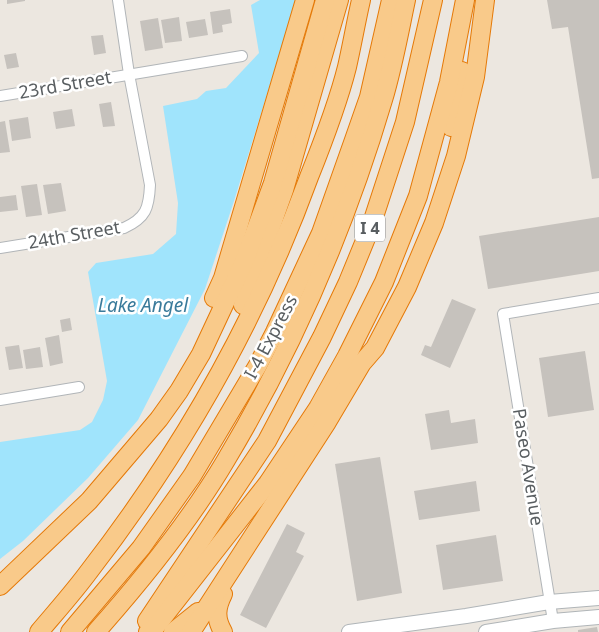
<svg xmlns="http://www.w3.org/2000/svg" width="599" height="632" font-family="'Noto Sans',sans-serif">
	<rect width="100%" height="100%" fill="#ece7e0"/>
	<polygon fill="#a0e4fc" points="260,0 296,0 234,201 205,289 138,420 88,478 23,541 0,559 0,442 80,430 92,422 103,400 107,381 88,272 96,263 153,254 176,234 178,203 163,106 197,99 206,91 226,88 259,53 251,5"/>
	<g fill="#c6c2bd">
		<polygon points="7,0 25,0 25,1 7,4"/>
		<polygon points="547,0 599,0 599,178 592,179 568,27 552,29"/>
		<polygon points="230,9 232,23 222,25 223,32 213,34 210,12"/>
		<polygon points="179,17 182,41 165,43 161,20"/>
		<polygon points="158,18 163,48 145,51 140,21"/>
		<polygon points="205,19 208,35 189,38 186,22"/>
		<polygon points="103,35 106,53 94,55 91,36"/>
		<polygon points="16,53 19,67 7,69 4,55"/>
		<polygon points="111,102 115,126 103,127 99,104"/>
		<polygon points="72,109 75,126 56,129 53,112"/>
		<polygon points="28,117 31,138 12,141 9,120"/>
		<polygon points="5,121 10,152 0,153 0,122"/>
		<polygon points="61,183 66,211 48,214 43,185"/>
		<polygon points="37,184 42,215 26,217 21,186"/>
		<polygon points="16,195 18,210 0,212 0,197"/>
		<polygon points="599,217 599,271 488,289 479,236"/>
		<polygon points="452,299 476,309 450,368 421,355 425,345 431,347"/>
		<polygon points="70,318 72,330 62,332 60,320"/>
		<polygon points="59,335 63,363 50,366 45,338"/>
		<polygon points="19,345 23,368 9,370 5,347"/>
		<polygon points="40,347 43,367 26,369 23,350"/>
		<polygon points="585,351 594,410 548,417 539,358"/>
		<polygon points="449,410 451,423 475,419 478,443 431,450 425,414"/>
		<polygon points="380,457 402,593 357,601 335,464"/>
		<polygon points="476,481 480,511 419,520 414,491"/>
		<polygon points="287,524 305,533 296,552 304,556 266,628 240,615"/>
		<polygon points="496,535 503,581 443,590 436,545"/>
		<polygon points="597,627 598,632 578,632 578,630"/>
	</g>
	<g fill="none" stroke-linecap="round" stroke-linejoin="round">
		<g stroke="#b1b5b8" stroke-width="12">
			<g id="street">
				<polyline points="0,96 242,56"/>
				<path d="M0,248L124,228C146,218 149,208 150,185L129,74L118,0"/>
				<polyline points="0,400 79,387"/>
				<polyline points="553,621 503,314 599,298"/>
			</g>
		</g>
		<g stroke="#b0b5b8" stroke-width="16">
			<g id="secondary">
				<polyline points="349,632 466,616 549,602 599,598"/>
				<polyline points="486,632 553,621 599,617"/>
			</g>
		</g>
		<g stroke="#e57907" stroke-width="20">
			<g id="highway">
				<polyline points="451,127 462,71"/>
				<polyline points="214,298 223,278 305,0"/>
				<polyline points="243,305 284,190 339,0"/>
				<polyline points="0,586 89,501 159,419 179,391 201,354 244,262 273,183 325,0"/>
				<path d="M223,594C216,608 215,618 223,632"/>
				<polyline points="147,621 267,441 322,337 348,282 371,226 405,122 433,0"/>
				<path d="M39,632C55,613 72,594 87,574C180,454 257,320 309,177C323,142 338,103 347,67C352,45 356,22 361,0"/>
				<polyline points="70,632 141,548 192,476 258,365 275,332 321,233 355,137 369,97 391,0"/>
				<path d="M96,632C143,579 190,521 226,460C293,348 346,225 383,100C393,67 399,33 406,0"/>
				<polyline points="148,632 153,630 268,483 318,408 347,356 384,282 418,196 449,82 465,0"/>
				<polyline points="173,632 198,612"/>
				<polyline points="191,632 327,422 362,363 375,348 407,287 434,223 456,156 475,77 485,0"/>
			</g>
		</g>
		<use href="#street" stroke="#fff" stroke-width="10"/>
		<use href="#secondary" stroke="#fff" stroke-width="14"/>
		<use href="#highway" stroke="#f9ca8a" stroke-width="18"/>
	</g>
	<g text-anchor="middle" stroke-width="5" stroke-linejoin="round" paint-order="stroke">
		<rect fill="#fff" stroke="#8b8e90" stroke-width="1" x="355" y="214.5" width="30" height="27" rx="4"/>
		<g font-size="16" font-weight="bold" fill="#595e61">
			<text x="370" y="234">I 4</text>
		</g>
		<g font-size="18" fill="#595e61" stroke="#fff">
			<text transform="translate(65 85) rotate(-10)" y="6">23rd Street</text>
			<text transform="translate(74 235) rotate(-10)" y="6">24th Street</text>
			<text transform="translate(271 337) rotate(-62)" y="6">I-4 Express</text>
			<text transform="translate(528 467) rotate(81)" y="6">Paseo Avenue</text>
		</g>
		<g font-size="19" font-style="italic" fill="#3a7b9b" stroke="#fff">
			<text x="143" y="312">Lake Angel</text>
		</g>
	</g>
</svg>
